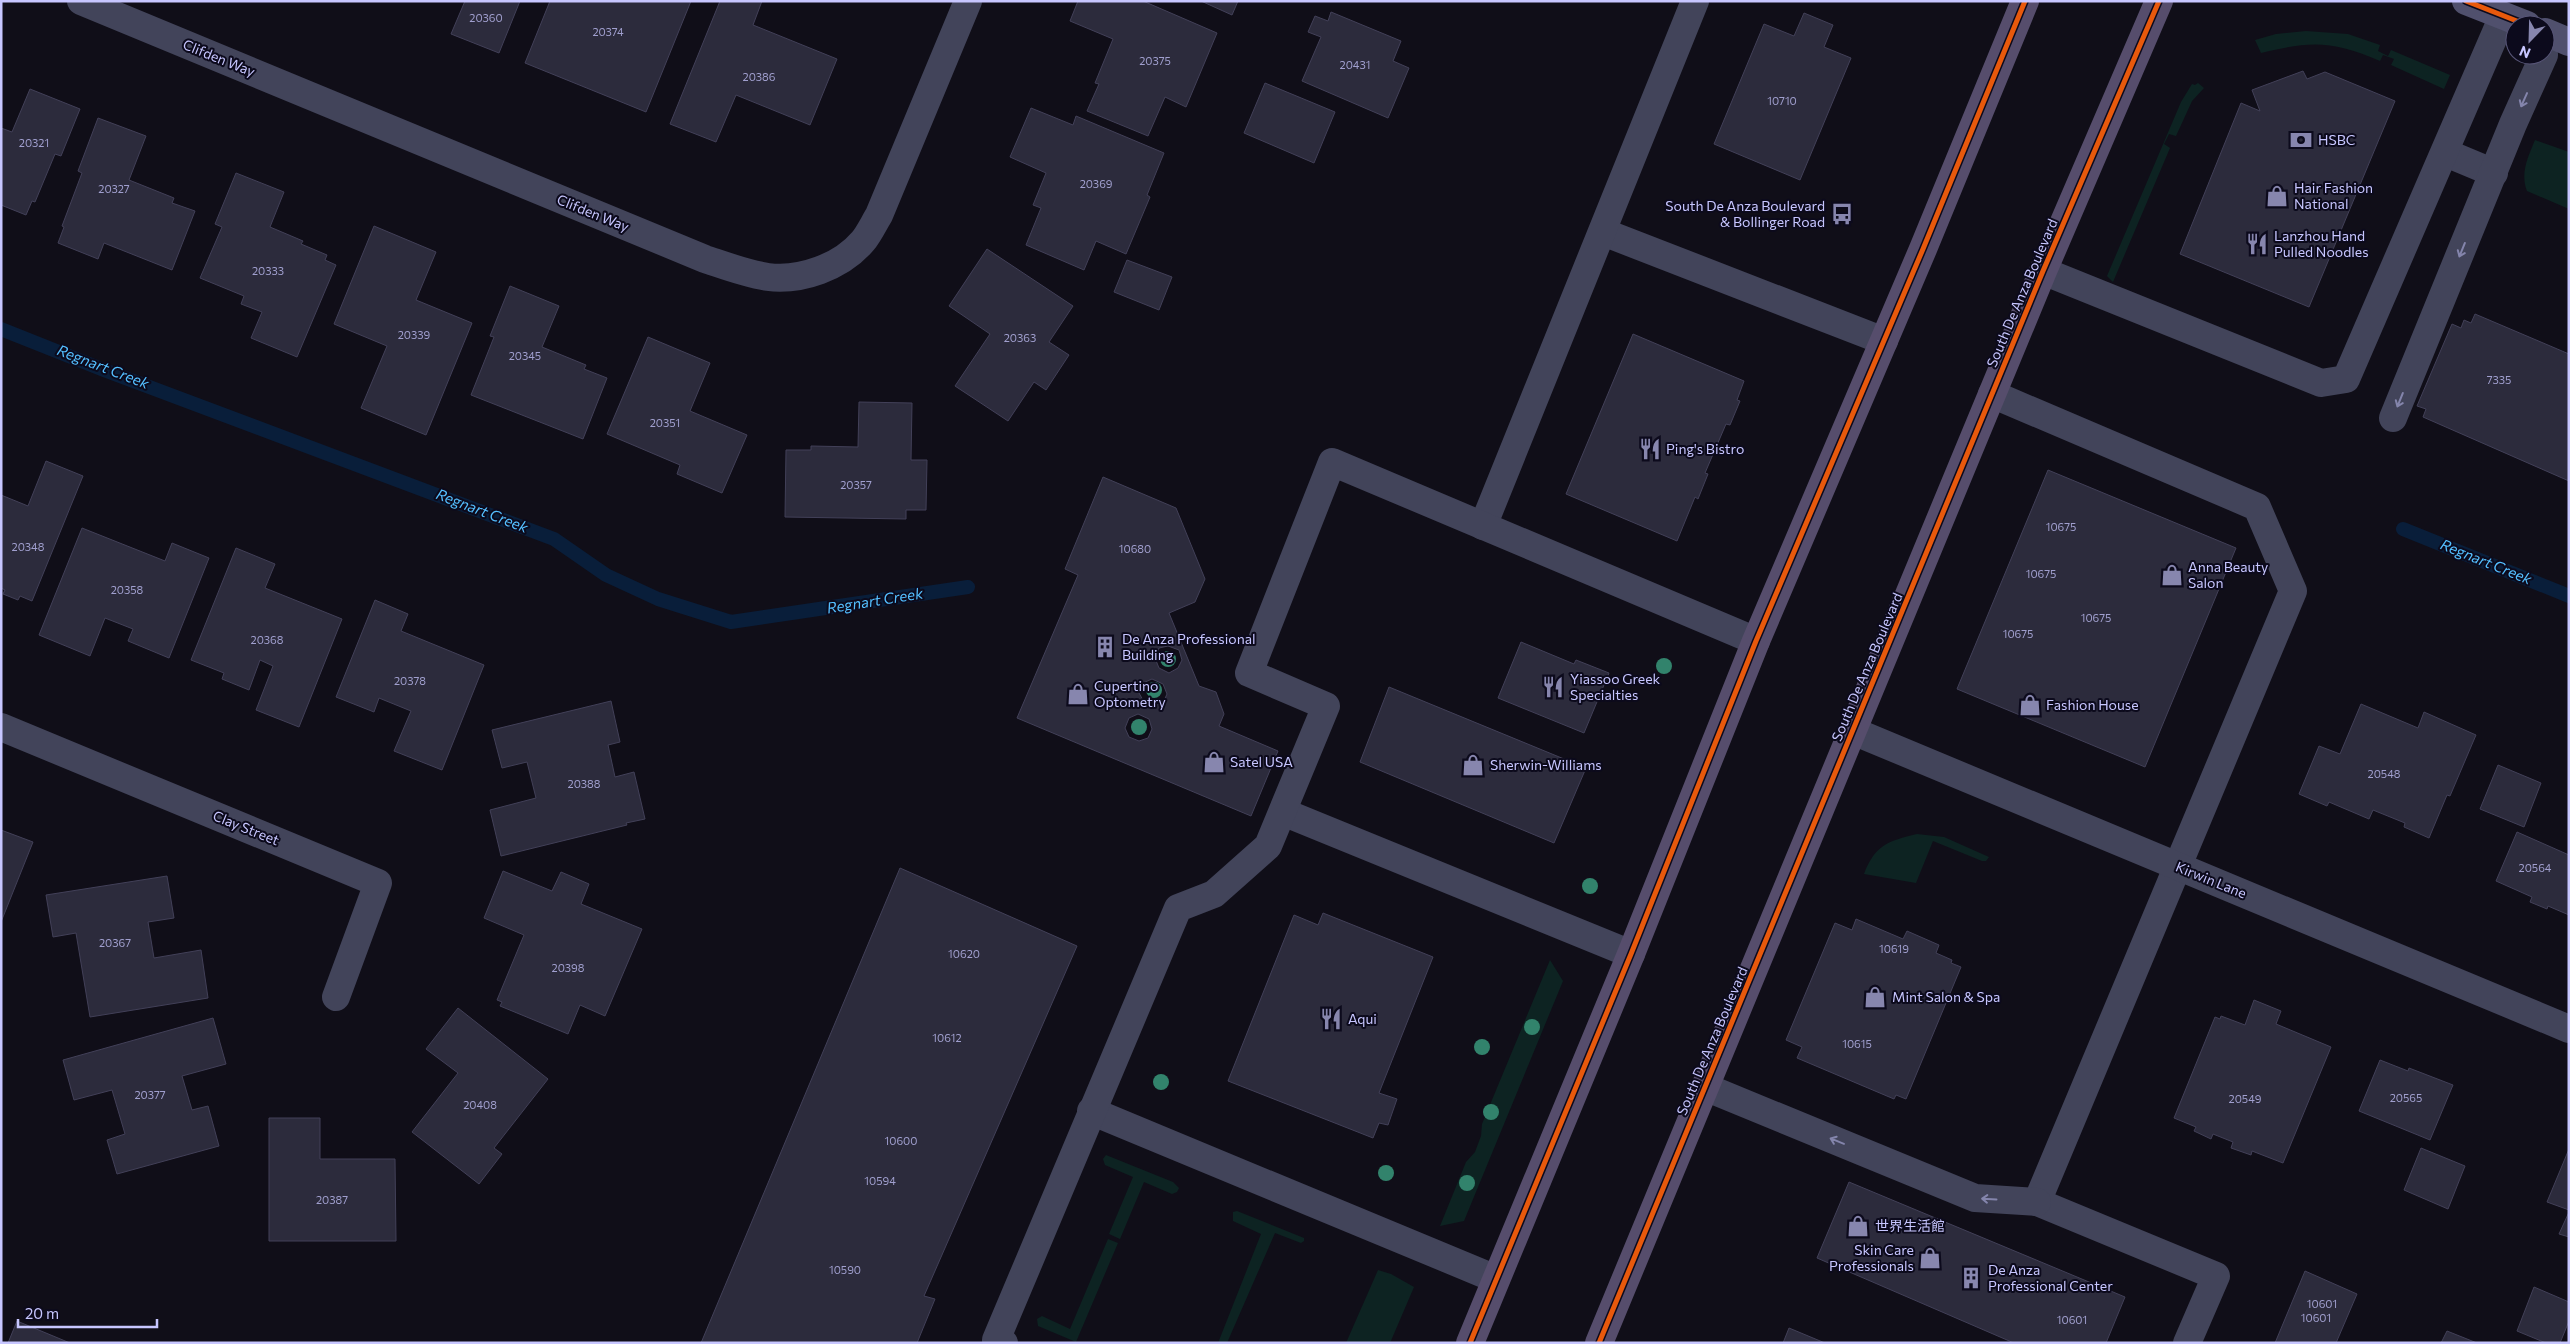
<svg xmlns="http://www.w3.org/2000/svg" width="2570" height="1344" font-family="Commissioner,'Noto Sans SC',sans-serif">
	<rect width="100%" height="100%" fill="#100e18"/>
	<g fill="#0d2322">
		<path d="M2306,31L2348,34L2380,45L2378,51L2388,56L2391,50L2450,75L2444,89L2391,65L2394,59L2383,55L2380,61C2332,40 2310,41 2261,53L2255,40L2276,34Z"/>
		<polygon points="2198,83 2204,88 2192,101 2176,136 2169,134 2164,144 2170,148 2113,282 2107,276 2181,102 2192,84 2195,85"/>
		<path d="M2535,140L2569,152V209L2527,191C2520,173 2528,157 2535,140Z"/>
		<path d="M1917,834L1944,837L1989,857L1986,861H1982L1933,841L1916,883L1864,874C1875,845 1888,841 1917,834Z"/>
		<polygon points="1550,960 1563,981 1464,1221 1440,1226 1466,1162 1475,1152 1481,1136 1482,1124"/>
		<polygon points="1106,1155 1173,1182 1179,1188 1177,1192 1172,1194 1144,1182 1120,1239 1109,1234 1133,1177 1105,1165 1103,1159"/>
		<polygon points="1237,1211 1304,1238 1304,1241 1301,1243 1275,1233 1227,1343 1218,1343 1261,1234 1233,1221 1233,1212"/>
		<polygon points="1108,1239 1118,1243 1076,1342 1038,1326 1037,1319 1042,1316 1070,1329"/>
		<polygon points="1378,1270 1391,1274 1414,1287 1390,1343 1346,1343"/>
	</g>
	<g fill="none" stroke-linecap="round" stroke-linejoin="round">
		<g stroke="#091e3a" stroke-width="14">
			<polyline points="1,329 104,370 554,539 606,575 658,599 731,622 968,587"/>
			<polyline points="2403,529 2569,596"/>
		</g>
	</g>
	<g fill="#2c2b3c" stroke="#424058" fill-rule="evenodd">
		<polygon points="465,1 520,1 499,53 451,34"/>
		<polygon points="550,1 691,1 646,112 525,63"/>
		<polygon points="720,1 762,1 753,25 837,59 810,125 736,95 716,142 670,124"/>
		<polygon points="1078,1 1143,1 1217,33 1186,107 1165,97 1148,136 1087,111 1099,84 1095,83 1113,39 1070,21"/>
		<polygon points="1201,1 1238,1 1232,15"/>
		<polygon points="1331,12 1401,41 1393,61 1409,68 1388,118 1302,81 1321,37 1308,32 1315,16 1328,21"/>
		<polygon points="1804,13 1833,25 1824,47 1851,58 1800,180 1714,144 1764,24 1794,36"/>
		<polygon points="2303,71 2307,79 2325,72 2395,101 2309,307 2180,254 2241,103 2260,111 2252,90"/>
		<polygon points="1265,83 1335,112 1314,163 1244,133"/>
		<polygon points="30,89 80,109 61,156 55,154 35,202 32,201 26,215 1,205 1,128 12,132"/>
		<polygon points="1031,108 1073,125 1076,116 1164,153 1147,195 1150,197 1126,254 1096,241 1084,270 1026,245 1041,208 1033,205 1046,173 1010,157"/>
		<polygon points="98,118 146,136 129,180 174,198 172,203 195,211 172,270 104,243 98,259 58,243 64,227 62,226 82,173 78,171"/>
		<polygon points="236,173 284,192 270,227 303,241 301,244 327,255 325,260 336,265 297,357 251,338 262,312 241,304 244,296 200,278 222,227 215,224"/>
		<polygon points="374,226 436,252 416,300 472,323 426,435 361,408 387,346 334,324"/>
		<polygon points="987,249 1073,306 1049,342 1069,355 1046,390 1034,382 1008,421 955,386 990,334 949,306"/>
		<polygon points="1127,260 1172,277 1159,310 1114,292"/>
		<polygon points="510,286 559,306 542,347 586,365 584,369 607,378 583,439 471,395 494,337 490,336"/>
		<polygon points="2475,314 2569,354 2569,481 2423,417 2426,409 2417,406 2452,324 2461,328 2464,320 2471,323"/>
		<polygon points="1633,334 1744,381 1737,400 1740,401 1730,425 1726,424 1705,473 1708,474 1698,499 1695,497 1677,541 1566,494"/>
		<polygon points="648,337 710,363 690,411 747,435 722,493 677,474 680,465 607,434"/>
		<polygon points="859,402 912,403 911,460 927,460 926,510 906,510 906,519 785,517 786,450 811,450 811,446 858,447"/>
		<polygon points="46,461 83,476 32,601 20,596 18,600 3,594 5,590 1,588 1,495 28,506"/>
		<polygon points="2048,470 2236,548 2145,767 1957,689"/>
		<path d="M1103,477L1176,508L1205,579L1195,602L1169,613L1199,686L1216,692L1224,714L1219,726L1278,751L1251,816L1017,718L1078,575L1065,569ZM1168,646L1179,650L1182,660L1178,668L1169,673L1159,668L1155,658L1159,648ZM1152,679L1163,684L1167,694L1163,703L1154,706L1144,702L1139,693L1143,683ZM1138,714L1149,719L1152,729L1148,738L1139,741L1129,737L1125,728L1129,718Z"/>
		<polygon points="82,528 165,561 172,543 209,558 169,658 128,641 133,629 105,618 90,656 39,635"/>
		<polygon points="236,548 275,564 265,588 342,619 299,727 256,710 273,666 260,660 249,690 222,679 224,673 191,660"/>
		<polygon points="375,600 408,614 401,631 484,665 442,770 394,751 411,711 379,698 374,712 336,697"/>
		<polygon points="1521,642 1574,664 1576,660 1609,673 1584,733 1498,698"/>
		<polygon points="1389,687 1586,768 1554,843 1360,762"/>
		<polygon points="611,701 620,742 608,745 615,777 634,772 645,819 626,823 627,825 501,856 490,810 536,798 527,762 502,768 492,730"/>
		<polygon points="2361,704 2418,728 2424,712 2476,735 2450,796 2447,795 2429,838 2404,827 2405,823 2373,810 2369,819 2329,802 2327,806 2299,794 2319,746 2340,754"/>
		<polygon points="2498,765 2541,783 2524,827 2480,809"/>
		<polygon points="1,830 33,842 1,922"/>
		<polygon points="2517,832 2569,855 2569,915 2548,906 2547,909 2530,902 2532,897 2496,881"/>
		<polygon points="900,868 1077,946 924,1296 935,1299 917,1343 701,1343"/>
		<polygon points="503,871 552,891 561,872 589,884 581,904 642,929 605,1016 580,1005 568,1034 500,1006 502,1002 497,1000 524,935 484,918"/>
		<polygon points="167,876 174,918 148,922 154,958 201,950 208,998 90,1017 76,933 53,937 46,895"/>
		<polygon points="1323,913 1433,957 1379,1093 1397,1099 1388,1125 1379,1123 1373,1138 1228,1081 1294,915 1318,925"/>
		<polygon points="1856,919 1903,939 1907,931 1939,945 1936,953 1952,960 1951,963 1961,967 1906,1099 1896,1095 1894,1099 1797,1058 1802,1047 1786,1040 1835,923 1852,930"/>
		<polygon points="2254,1000 2281,1011 2276,1024 2331,1047 2283,1163 2252,1151 2251,1155 2231,1148 2233,1142 2213,1134 2211,1139 2194,1131 2196,1127 2174,1118 2215,1017 2220,1019 2221,1016 2245,1025"/>
		<polygon points="458,1008 548,1079 494,1148 502,1154 479,1184 412,1132 458,1073 426,1049"/>
		<polygon points="213,1018 226,1064 182,1076 192,1110 208,1106 219,1146 117,1174 107,1140 125,1134 112,1090 74,1100 63,1060"/>
		<polygon points="2380,1060 2408,1071 2409,1068 2453,1085 2430,1140 2359,1111"/>
		<polygon points="269,1118 320,1118 320,1159 395,1159 396,1241 269,1241"/>
		<polygon points="2421,1148 2465,1166 2448,1209 2404,1190"/>
		<polygon points="2569,1149 2569,1210 2547,1202"/>
		<polygon points="1849,1182 2125,1297 2106,1343 2014,1343 1817,1258"/>
		<polygon points="2569,1212 2569,1237 2559,1234"/>
		<polygon points="2305,1271 2357,1294 2336,1343 2275,1343"/>
		<polygon points="2534,1287 2569,1302 2569,1321 2560,1343 2546,1343 2517,1331"/>
		<polygon points="17,1321 70,1343 8,1343"/>
		<polygon points="1789,1328 1825,1343 1783,1343"/>
		<polygon points="2447,1331 2477,1343 2441,1343"/>
	</g>
	<g fill="none" stroke-linecap="round" stroke-linejoin="round">
		<g stroke="#42445a" stroke-width="28">
			<polyline points="2446,153 2494,173"/>
			<polyline points="1603,232 1884,341"/>
			<polyline points="2043,271 2321,383 2346,379 2503,16"/>
			<polyline points="1992,394 2257,507 2293,591 2037,1202 2216,1276 2187,1343"/>
			<polyline points="2393,418 2513,124 2544,55"/>
			<polyline points="1483,526 1695,1"/>
			<polyline points="1283,812 1631,954"/>
			<polyline points="1705,1087 1975,1198 2037,1202"/>
			<polyline points="1091,1111 1496,1279"/>
			<polyline points="1004,1343 996,1340 1178,908 1214,894 1268,846 1326,706 1249,673 1332,462 1756,641"/>
		</g>
		<g stroke="#42445a" stroke-width="28">
			<path d="M81,1L705,259C726,266 747,274 768,277C801,281 841,267 863,241C869,234 874,223 879,215L968,1"/>
			<polyline points="1,727 378,883 336,997"/>
			<polyline points="1853,731 2569,1029"/>
		</g>
		<g stroke="#50506d" stroke-width="28">
			<polyline points="2466,1 2527,25"/>
			<polyline points="2545,32 2569,42"/>
		</g>
		<g stroke="#564d6c" stroke-width="28">
			<polyline points="1470,1343 1631,954 1756,641 1923,249 2025,1"/>
			<polyline points="1599,1343 2043,271 2159,1"/>
		</g>
		<g stroke="#0c0a1c" stroke-width="8">
			<g id="cycleway">
				<polyline points="2466,1 2527,25"/>
				<polyline points="1470,1343 1631,954 1756,641 1923,249 2025,1"/>
				<polyline points="1599,1343 2043,271 2159,1"/>
			</g>
		</g>
		<use href="#cycleway" stroke="#e8590c" stroke-width="5"/>
	</g>
	<g fill="#32836c">
		<circle cx="1168" cy="659" r="8"/>
		<circle cx="1664" cy="666" r="8"/>
		<circle cx="1154" cy="690" r="8"/>
		<circle cx="1139" cy="727" r="8"/>
		<circle cx="1590" cy="886" r="8"/>
		<circle cx="1532" cy="1027" r="8"/>
		<circle cx="1482" cy="1047" r="8"/>
		<circle cx="1161" cy="1082" r="8"/>
		<circle cx="1491" cy="1112" r="8"/>
		<circle cx="1386" cy="1173" r="8"/>
		<circle cx="1467" cy="1183" r="8"/>
	</g>
	<defs><path id="oneway-shaft" d="M-6 0H5M1.5-3L5.5 0L1.5 3" fill="none" stroke-width="1.6" stroke-linecap="round" stroke-linejoin="round" transform="scale(1.25)"/></defs>
	<g stroke="#8485ac">
		<use href="#oneway-shaft" transform="translate(2524 100) rotate(114)"/>
		<use href="#oneway-shaft" transform="translate(2462 250) rotate(112)"/>
		<use href="#oneway-shaft" transform="translate(2400 400) rotate(112)"/>
		<use href="#oneway-shaft" transform="translate(1837 1141) rotate(-158)"/>
		<use href="#oneway-shaft" transform="translate(1989 1199) rotate(-177)"/>
	</g>
	<defs>
		<g id="bank-bare" transform="scale(1.725)"><path d="M-6-4H6V4H-6ZM0-2.3a2.3 2.3 0 1 0 0 4.6a2.3 2.3 0 1 0 0-4.6Z" fill="#8786ae" stroke="#0c0a1c" stroke-width="2.5" paint-order="stroke"/></g>
		<g id="shop-bare" transform="scale(1.725)"><path d="M-5-2.5h2.3a2.7 3.5 0 0 1 5.4 0H5L5.5 6h-11ZM-1.5-2.5h3a1.5 2.3 0 0 0-3 0Z" fill="#8786ae" stroke="#0c0a1c" stroke-width="2.5" paint-order="stroke"/></g>
		<g id="bus-bare" transform="scale(1.725)"><path d="M-5-6H5V4H4V6H2V4H-2V6H-4V4H-5ZM-3.5-4V0h7V-4ZM-3.5 1.2v1.5H-2V1.2ZM2 1.2v1.5H3.5V1.2Z" fill="#8786ae" stroke="#0c0a1c" stroke-width="2.5" paint-order="stroke"/></g>
		<g id="restaurant-bare" transform="scale(1.725)"><path d="M-5-6h1v4h1v-4h1v4h1v-4h1v5L-1.5 .5V6h-2V.5L-5-1ZM5-6V6H3V1.5H1.5Q1.5-4 5-6Z" fill="#8786ae" stroke="#0c0a1c" stroke-width="2.5" paint-order="stroke"/></g>
		<g id="building-bare" transform="scale(1.725)"><path d="M-4-6H4V6H1V3H-1V6H-4ZM-2.5-4.3h1.7v1.8h-1.7ZM.8-4.3h1.7v1.8H.8ZM-2.5-1h1.7V.8h-1.7ZM.8-1h1.7V.8H.8Z" fill="#8786ae" stroke="#0c0a1c" stroke-width="2.5" paint-order="stroke"/></g>
	</defs>
	<g fill-rule="evenodd">
		<use href="#bank-bare" x="2301" y="140"/>
		<use href="#shop-bare" x="2277" y="196"/>
		<use href="#bus-bare" x="1842" y="214"/>
		<use href="#restaurant-bare" x="2257" y="244"/>
		<use href="#restaurant-bare" x="1650" y="449"/>
		<use href="#shop-bare" x="2172" y="575"/>
		<use href="#building-bare" x="1105" y="647"/>
		<use href="#restaurant-bare" x="1553" y="687"/>
		<use href="#shop-bare" x="1078" y="694"/>
		<use href="#shop-bare" x="2030" y="705"/>
		<use href="#shop-bare" x="1214" y="762"/>
		<use href="#shop-bare" x="1473" y="765"/>
		<use href="#shop-bare" x="1875" y="997"/>
		<use href="#restaurant-bare" x="1331" y="1019"/>
		<use href="#shop-bare" x="1858" y="1226"/>
		<use href="#shop-bare" x="1930" y="1258"/>
		<use href="#building-bare" x="1971" y="1278"/>
	</g>
	<g text-anchor="middle" stroke-width="4" stroke-linejoin="round" paint-order="stroke">
		<g font-size="11" fill="#a09fce">
			<text x="486" y="22">20360</text>
			<text x="608" y="36">20374</text>
			<text x="1155" y="65">20375</text>
			<text x="1355" y="69">20431</text>
			<text x="759" y="81">20386</text>
			<text x="1782" y="105">10710</text>
			<text x="34" y="147">20321</text>
			<text x="1096" y="188">20369</text>
			<text x="114" y="193">20327</text>
			<text x="268" y="275">20333</text>
			<text x="414" y="339">20339</text>
			<text x="1020" y="342">20363</text>
			<text x="525" y="360">20345</text>
			<text x="2499" y="384">7335</text>
			<text x="665" y="427">20351</text>
			<text x="856" y="489">20357</text>
			<text x="2061" y="531">10675</text>
			<text x="28" y="551">20348</text>
			<text x="1135" y="553">10680</text>
			<text x="2041" y="578">10675</text>
			<text x="127" y="594">20358</text>
			<text x="2096" y="622">10675</text>
			<text x="2018" y="638">10675</text>
			<text x="267" y="644">20368</text>
			<text x="410" y="685">20378</text>
			<text x="2384" y="778">20548</text>
			<text x="584" y="788">20388</text>
			<text x="2535" y="872">20564</text>
			<text x="115" y="947">20367</text>
			<text x="1894" y="953">10619</text>
			<text x="964" y="958">10620</text>
			<text x="568" y="972">20398</text>
			<text x="947" y="1042">10612</text>
			<text x="1857" y="1048">10615</text>
			<text x="150" y="1099">20377</text>
			<text x="2406" y="1102">20565</text>
			<text x="2245" y="1103">20549</text>
			<text x="480" y="1109">20408</text>
			<text x="901" y="1145">10600</text>
			<text x="880" y="1185">10594</text>
			<text x="332" y="1204">20387</text>
			<text x="845" y="1274">10590</text>
			<text x="2322" y="1308">10601</text>
			<text x="2316" y="1322">10601</text>
			<text x="2072" y="1324">10601</text>
		</g>
		<g font-size="14" fill="#c7c6ff" stroke="#0c0a1c">
			<text transform="translate(219 58) rotate(22)" y="5">Clifden Way</text>
			<text transform="translate(593 213) rotate(22)" y="5">Clifden Way</text>
			<text transform="translate(2022 293) rotate(-67)" y="5">South De Anza Boulevard</text>
			<text transform="translate(1867 667) rotate(-67)" y="5">South De Anza Boulevard</text>
			<text transform="translate(246 828) rotate(22)" y="5">Clay Street</text>
			<text transform="translate(2211 880) rotate(22)" y="5">Kirwin Lane</text>
			<text transform="translate(1712 1041) rotate(-67)" y="5">South De Anza Boulevard</text>
		</g>
		<g font-size="14" fill="#c7c6ff" stroke="#0c0a1c" text-anchor="start">
			<text x="2318" y="145">HSBC</text>
			<text x="2294" y="193">Hair Fashion<tspan x="2294" dy="16">National</tspan></text>
			<text x="1825" y="211" text-anchor="end">South De Anza Boulevard<tspan x="1825" dy="16">&amp; Bollinger Road</tspan></text>
			<text x="2274" y="241">Lanzhou Hand<tspan x="2274" dy="16">Pulled Noodles</tspan></text>
			<text x="1666" y="454">Ping's Bistro</text>
			<text x="2188" y="572">Anna Beauty<tspan x="2188" dy="16">Salon</tspan></text>
			<text x="1122" y="644">De Anza Professional<tspan x="1122" dy="16">Building</tspan></text>
			<text x="1570" y="684">Yiassoo Greek<tspan x="1570" dy="16">Specialties</tspan></text>
			<text x="1094" y="691">Cupertino<tspan x="1094" dy="16">Optometry</tspan></text>
			<text x="2046" y="710">Fashion House</text>
			<text x="1230" y="767">Satel USA</text>
			<text x="1490" y="770">Sherwin-Williams</text>
			<text x="1892" y="1002">Mint Salon &amp; Spa</text>
			<text x="1348" y="1024">Aqui</text>
			<text x="1875" y="1231">世界生活館</text>
			<text x="1914" y="1255" text-anchor="end">Skin Care<tspan x="1914" dy="16">Professionals</tspan></text>
			<text x="1988" y="1275">De Anza<tspan x="1988" dy="16">Professional Center</tspan></text>
		</g>
		<g font-size="15" font-style="italic" fill="#54bfff" stroke="#0c0a1c">
			<text transform="translate(103 367) rotate(21)" y="5">Regnart Creek</text>
			<text transform="translate(482 511) rotate(21)" y="5">Regnart Creek</text>
			<text transform="translate(2486 562) rotate(22)" y="5">Regnart Creek</text>
			<text transform="translate(875 601) rotate(-9)" y="5">Regnart Creek</text>
		</g>
	</g>
	<rect width="2570" height="1344" fill="none" stroke="#c7c6ff" stroke-width="5"/>
	<g transform="translate(2530 40) rotate(203)"><circle r="24" fill="#0c0a1c" stroke="#575577"/>
	<path d="M0-4L9 19L0 12L-9 19Z" fill="#8786ae"/>
	<text y="-8" font-size="14" font-weight="bold" text-anchor="middle" fill="#c7c6ff">N</text>
	</g>
	<path d="M18 1319v8h139v-8" fill="none" stroke="#c7c6ff" stroke-width="2.5"/>
	<text x="25" y="1319" font-size="15" fill="#c7c6ff" stroke="#0c0a1c" stroke-width="4" paint-order="stroke">20 m</text>
</svg>
